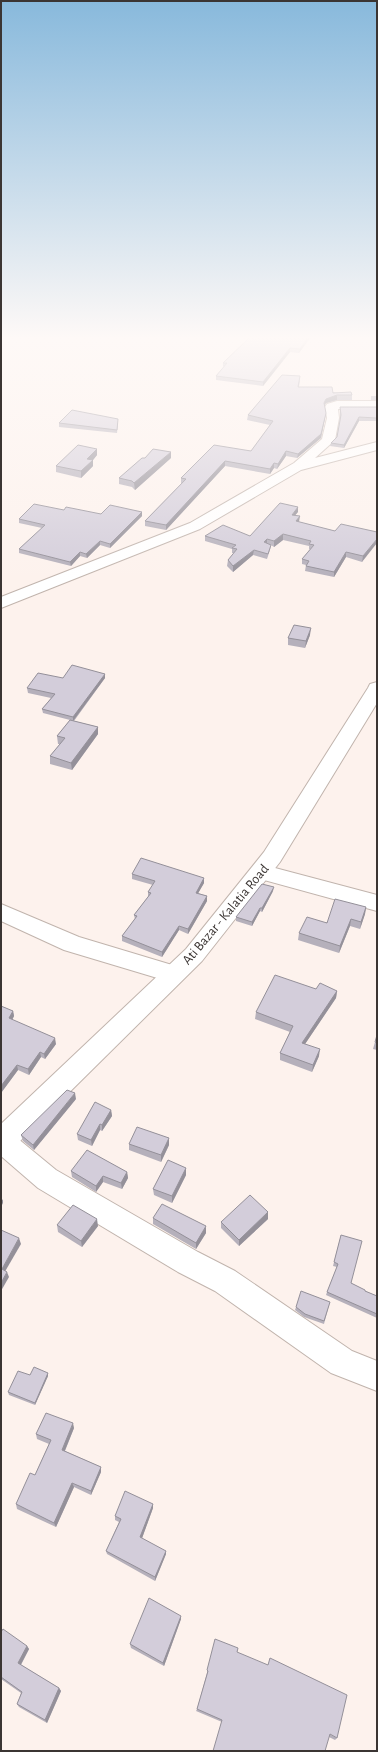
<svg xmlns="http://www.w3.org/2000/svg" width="378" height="1752" font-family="'Alegreya Sans',sans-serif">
	<rect width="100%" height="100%" fill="#fdf2ed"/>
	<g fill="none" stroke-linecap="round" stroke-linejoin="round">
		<g stroke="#c1b4ad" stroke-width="2">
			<g id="street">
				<polygon points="337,401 377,401 377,409 338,409 339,418 335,440 315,458 377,442 377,450 301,470 200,529 1,608 1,597 190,523 294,463 322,439 327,418 325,407 327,404"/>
				<polygon points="260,864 377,895 377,911 253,877 250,872 253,867"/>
				<polygon points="1,904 79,937 182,968 185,974 182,980 174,983 64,950 1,921"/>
				<polygon points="1,1130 11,1133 56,1170 198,1252 235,1271 352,1351 377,1361 377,1391 331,1373 215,1291 178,1272 38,1188 1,1156"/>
			</g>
		</g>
		<g stroke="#c1b4ad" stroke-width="2">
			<polygon id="secondary" points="377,682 377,703 280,862 202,961 11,1150 1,1154 1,1124 186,949 264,852 368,688 370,684"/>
		</g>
		<use href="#street" fill="#fff" fill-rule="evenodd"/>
		<use href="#secondary" fill="#fff" fill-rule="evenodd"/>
	</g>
	<g fill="#b5b0bb">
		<polygon points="251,336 311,336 299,353 290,352 263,386 216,380 216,376 224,367 223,366 223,363"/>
		<polygon points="300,380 299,387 352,395 352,400 337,400 326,403 324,406 326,413 321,438 297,458 286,456 277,469 274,468 270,474 225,466 166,530 145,526 145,521 182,483 181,483 181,478 251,451 270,425 247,420 248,415"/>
		<rect x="371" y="396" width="6" height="4"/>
		<polygon points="340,407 377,407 377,423 376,421 359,421 344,448 330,446 331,443 337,437 340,417"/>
		<polygon points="59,423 118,423 117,433 59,427"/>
		<polygon points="97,449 97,455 93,460 93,466 81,478 56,472 56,466"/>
		<polygon points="171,458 135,490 132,487 119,484 119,478"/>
		<polygon points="64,510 101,514 142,512 142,516 110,548 100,545 87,558 80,556 71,566 19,553 19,549 42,528 19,523 19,519"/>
		<polygon points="298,512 295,515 299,522 335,531 377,532 362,562 346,557 334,577 305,571 306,565 302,564 302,559 310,549 309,549 309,546 283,540 274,547 271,545 270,550 267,559 253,555 233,572 227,566 228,560 234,553 232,553 232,549 205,541 205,536 250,536"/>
		<polygon points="310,635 305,648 288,645 288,638"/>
		<polygon points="63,678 105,678 74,721 98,727 98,734 72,770 50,764 50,756 60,744 58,744 57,736 70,720 43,713 42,709 51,698 28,693 27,688"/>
		<polygon points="132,874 204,878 204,883 198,893 207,896 207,901 188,934 179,930 162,957 122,941 122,936 135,919 134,915 148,897 148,892 153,885 132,879"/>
		<polygon points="273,891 262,912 260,911 252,926 236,921 236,917"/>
		<polygon points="366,907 365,914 360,929 350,926 339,953 298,940 299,933"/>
		<polygon points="316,989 337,991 336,998 305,1044 319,1056 312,1072 280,1060 280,1053 290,1032 255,1019 256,1012"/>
		<polygon points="1,1006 13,1011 14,1016 12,1020 56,1044 45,1059 41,1057 29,1075 18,1070 1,1093"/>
		<polygon points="377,1035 377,1050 373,1049"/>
		<polygon points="76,1099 34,1150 23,1141 21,1135"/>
		<polygon points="111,1110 112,1116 102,1131 100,1130 92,1146 78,1140 77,1134"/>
		<polygon points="129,1144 169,1145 161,1162 129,1150"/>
		<polygon points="186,1168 186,1175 172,1203 154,1195 153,1189"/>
		<polygon points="71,1171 127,1172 128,1178 122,1189 103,1182 96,1192 72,1177"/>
		<polygon points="153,1218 206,1233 196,1249 153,1224"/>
		<polygon points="268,1219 239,1246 221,1228 221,1222"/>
		<polygon points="57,1225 98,1226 82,1247 58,1232"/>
		<polygon points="341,1235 351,1283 365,1291 377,1296 377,1318 326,1295 327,1292 337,1267 333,1266"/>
		<polygon points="329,1305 324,1324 304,1317 295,1310 296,1307"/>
		<polygon points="48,1373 48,1376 35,1405 9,1395 8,1392 30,1375"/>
		<polygon points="74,1428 65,1451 101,1467 101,1472 91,1495 74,1487 56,1527 17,1509 16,1504 35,1475 49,1444 37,1439 36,1434"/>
		<polygon points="153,1504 153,1508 142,1538 166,1554 155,1581 107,1554 106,1551 119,1522 115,1520 115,1516"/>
		<polygon points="181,1616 181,1619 164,1666 131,1648 130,1644"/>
		<polygon points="1,1632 27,1646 29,1649 21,1665 59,1688 61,1691 47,1723 19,1707 17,1704 21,1693 1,1679"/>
		<polygon points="207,1670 337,1738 335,1740 329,1737 222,1722 196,1711 197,1709 207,1673"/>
	</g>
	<g fill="#949099">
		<polygon points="309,336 311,336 311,337 299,353 300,349"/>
		<polygon points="290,348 290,352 263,386 263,382"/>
		<polygon points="337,395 337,400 326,403 324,407 324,403 326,399"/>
		<polygon points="326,413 321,438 297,458 298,454"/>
		<polygon points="359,417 359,421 344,448 344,445"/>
		<polygon points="97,449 97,455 93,460 93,466 81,478 81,471 87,459"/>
		<polygon points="286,451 286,456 277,469 278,464"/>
		<polygon points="171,452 171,458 135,490 134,483"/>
		<polygon points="225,461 225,466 166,530 166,525"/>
		<polygon points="274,463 274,468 270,474 270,469"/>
		<polygon points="298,507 298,512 291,520 292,515"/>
		<polygon points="142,512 142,516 110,548 110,544"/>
		<polygon points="300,516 299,522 296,521"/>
		<polygon points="283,534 283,540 274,547 274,541"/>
		<polygon points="267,539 267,544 264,542"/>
		<polygon points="377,539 377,543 362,562 363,556"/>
		<polygon points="100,541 100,545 87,558 86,554"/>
		<polygon points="254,550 253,555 233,572 233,566"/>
		<polygon points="80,552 80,556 71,566 70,562"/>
		<polygon points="346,552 346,557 334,577 334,572"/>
		<polygon points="311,628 310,635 305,648 306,641"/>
		<polygon points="105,674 105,678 73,721 73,717"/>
		<polygon points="98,727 98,734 72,770 71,763"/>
		<polygon points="204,878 204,883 196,897 196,893"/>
		<polygon points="274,887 273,891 262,912 262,908"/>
		<polygon points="207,896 207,901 188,934 188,929"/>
		<polygon points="366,907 365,914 360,929 361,922"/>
		<polygon points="260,908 260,911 252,926 252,922"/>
		<polygon points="351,919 350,926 339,953 340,946"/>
		<polygon points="179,926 179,930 162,957 162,952"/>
		<polygon points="337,991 336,998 301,1050 302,1043"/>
		<polygon points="13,1011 14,1016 10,1024 9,1018"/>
		<polygon points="55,1038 56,1044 45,1059 44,1054"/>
		<polygon points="320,1049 319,1056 312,1072 313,1065"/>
		<polygon points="40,1052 41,1057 29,1075 28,1069"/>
		<polygon points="17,1065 18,1070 1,1093 1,1086"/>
		<polygon points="75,1093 76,1099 34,1150 33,1145"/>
		<polygon points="111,1110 112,1116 102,1131 102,1125"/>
		<polygon points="100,1124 100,1130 92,1146 91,1140"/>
		<polygon points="169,1138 169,1145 161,1162 161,1155"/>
		<polygon points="186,1168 186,1175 172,1203 172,1196"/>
		<polygon points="127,1172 128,1178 122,1189 121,1183"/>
		<polygon points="103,1176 103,1182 96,1192 96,1186"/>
		<polygon points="3,1199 3,1203 1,1207 1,1202"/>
		<polygon points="268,1212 268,1219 239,1246 239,1240"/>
		<polygon points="97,1219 98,1226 82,1247 81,1241"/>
		<polygon points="206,1226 206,1233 196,1249 196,1243"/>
		<polygon points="19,1238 21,1244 3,1275 2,1269"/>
		<polygon points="7,1272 9,1277 1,1291 1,1283"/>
		<polygon points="48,1373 48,1376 35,1405 35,1403"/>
		<polygon points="73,1423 74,1428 63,1455 62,1450"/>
		<polygon points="101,1467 101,1472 91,1495 91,1491"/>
		<polygon points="72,1483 74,1487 56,1527 54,1523"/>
		<polygon points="153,1504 153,1508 141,1541 140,1537"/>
		<polygon points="166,1551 166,1554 155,1581 155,1577"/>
		<polygon points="181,1616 181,1619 164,1666 163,1663"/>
		<polygon points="27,1646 29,1649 20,1666 18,1663"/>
		<polygon points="59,1688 61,1691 47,1723 45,1720"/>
	</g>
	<g fill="#d3cdda" stroke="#949099">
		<polygon points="251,336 309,336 300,349 290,348 263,382 216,376 227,363 223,363"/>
		<polygon points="282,375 300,376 298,387 332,387 333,393 351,392 352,395 337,395 326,399 324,403 326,413 321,434 298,454 286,451 278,464 274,463 270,469 225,461 166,525 145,521 186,479 181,478 214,445 251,451 273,421 248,415"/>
		<polygon points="340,407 377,407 377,419 376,418 359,417 344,445 331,443 337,437 341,415"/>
		<polygon points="72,410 118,419 117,430 59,423"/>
		<polygon points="78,445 97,449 87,459 93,460 81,471 56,466"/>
		<polygon points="153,449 171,452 134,483 132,481 119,478 142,458 145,458"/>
		<polygon points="280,503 298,507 292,515 300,516 296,521 335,531 341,524 377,532 377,539 363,556 346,552 334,572 306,566 309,561 302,559 314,545 309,544 311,541 283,534 274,541 267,539 264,542 271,545 268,554 254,550 233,566 228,560 237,549 232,548 236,545 205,536 223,525 250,536"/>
		<polygon points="34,504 64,510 66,507 101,514 110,505 142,512 110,544 100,541 86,554 80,552 70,562 19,549 45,525 19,519"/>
		<polygon points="294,625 311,628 306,641 288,638"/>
		<polygon points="72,665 105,674 73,717 42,709 55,694 27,688 38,673 63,678"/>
		<polygon points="70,720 98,727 71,763 50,756 65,738 57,736"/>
		<polygon points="141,858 204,878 196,893 207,896 188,929 179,926 162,952 122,936 137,916 134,915 151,893 148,892 155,881 132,874"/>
		<polygon points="262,884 274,887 262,908 260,908 252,922 236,917"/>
		<polygon points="335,899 366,907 361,922 351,919 340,946 299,933 307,917 327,923"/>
		<polygon points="275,975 316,989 320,983 337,991 302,1043 320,1049 313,1065 280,1053 293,1026 256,1012"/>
		<polygon points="1,1006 13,1011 9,1018 55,1038 44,1054 40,1052 28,1069 17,1065 1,1086"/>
		<polygon points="377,1035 377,1043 375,1042"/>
		<polygon points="67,1090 75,1093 33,1145 21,1135"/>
		<polygon points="95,1102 111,1110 102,1125 100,1124 91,1140 77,1134"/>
		<polygon points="137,1127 169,1138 161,1155 129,1144"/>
		<polygon points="87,1150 127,1172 121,1183 103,1176 96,1186 71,1171"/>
		<polygon points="168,1160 186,1168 172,1196 153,1189"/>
		<polygon points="250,1195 268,1212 239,1240 221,1222"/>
		<polygon points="162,1204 206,1226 196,1243 153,1218"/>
		<polygon points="73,1205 97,1219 81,1241 57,1225"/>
		<polygon points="1,1230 19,1238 2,1269 7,1272 1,1283"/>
		<polygon points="341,1235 362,1241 351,1283 365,1290 365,1291 377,1296 377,1314 327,1292 338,1264 334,1262"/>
		<polygon points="301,1291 330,1302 324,1321 305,1314 296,1307"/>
		<polygon points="34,1367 48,1373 35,1403 8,1392 18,1371 30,1375"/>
		<polygon points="46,1413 73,1423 62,1450 101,1467 91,1491 72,1483 54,1523 16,1504 30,1473 35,1475 51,1440 36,1434"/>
		<polygon points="125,1491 153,1504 140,1537 166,1551 155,1577 106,1551 121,1519 115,1516"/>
		<polygon points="149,1598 181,1616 163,1663 130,1644"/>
		<polygon points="3,1629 27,1646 18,1663 59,1688 45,1720 17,1704 22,1692 1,1677 1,1632"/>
		<polygon points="215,1639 238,1648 237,1652 268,1665 270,1658 347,1695 337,1738 330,1734 325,1751 213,1751 222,1720 197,1709 208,1671 207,1670"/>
	</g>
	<linearGradient id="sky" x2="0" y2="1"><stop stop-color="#88b9dc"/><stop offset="0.58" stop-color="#fef9f7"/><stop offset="1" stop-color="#fef9f7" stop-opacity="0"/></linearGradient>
	<rect width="378" height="582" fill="url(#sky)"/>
	<g text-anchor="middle" stroke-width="3" stroke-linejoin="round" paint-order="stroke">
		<g font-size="14" fill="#3b3533" stroke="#fff">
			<text transform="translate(225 914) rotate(-50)" y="5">Ati Bazar - Kalatia Road</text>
		</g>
	</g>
	<rect width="378" height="1752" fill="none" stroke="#3b3533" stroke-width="4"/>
</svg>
